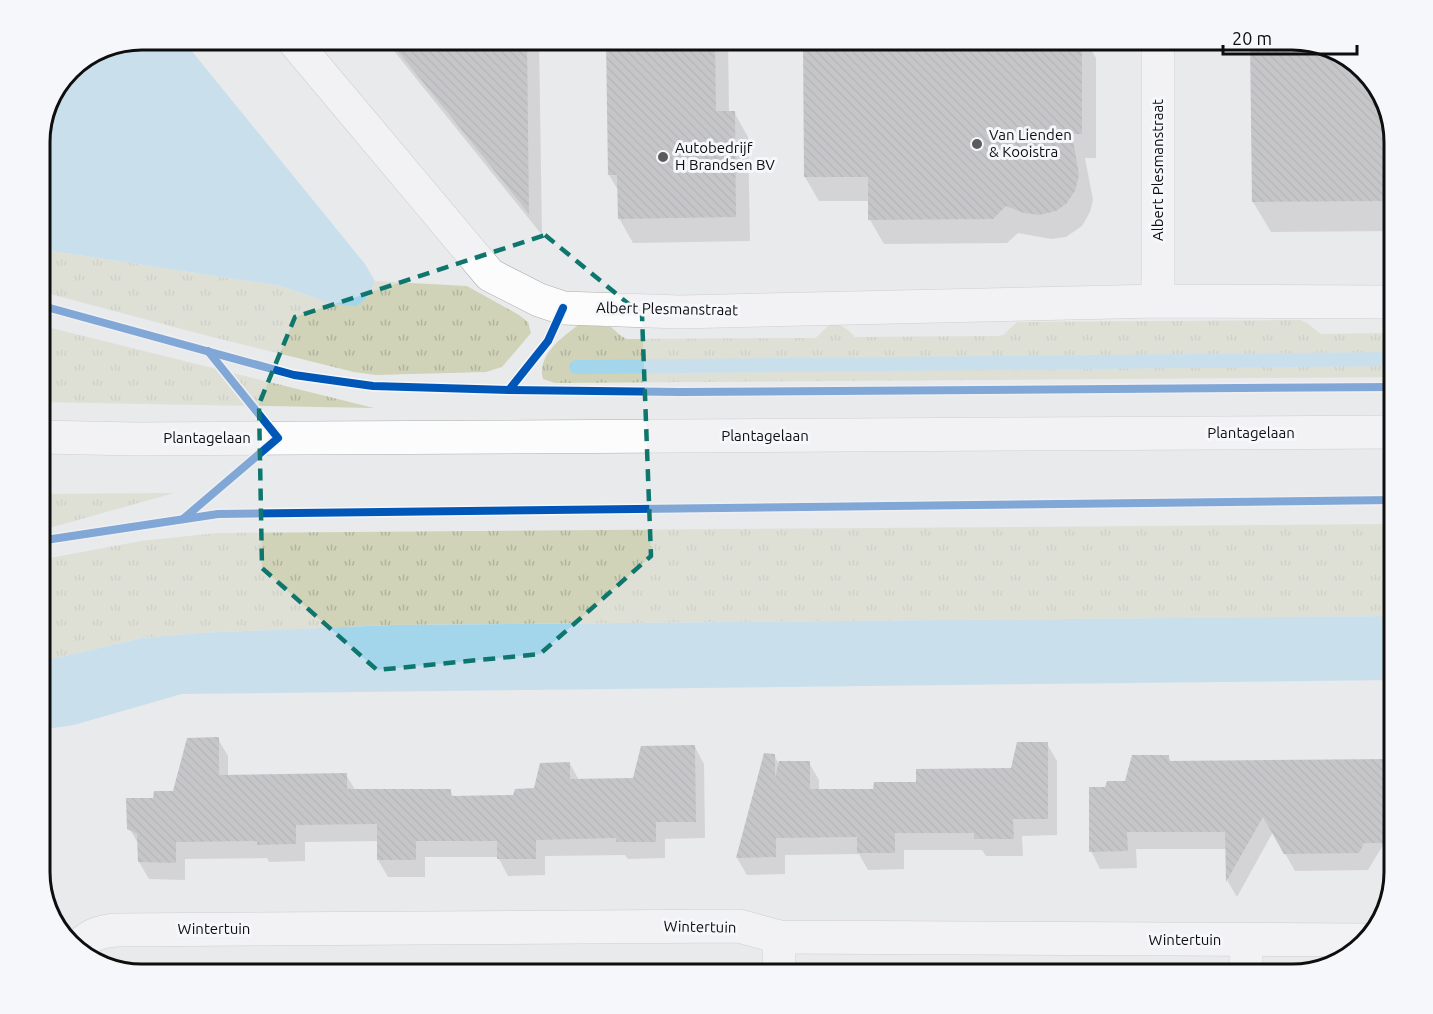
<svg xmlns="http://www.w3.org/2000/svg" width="1433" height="1014" font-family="Ubuntu,sans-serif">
	<defs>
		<pattern id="grass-tufts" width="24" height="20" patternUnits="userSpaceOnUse" patternTransform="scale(1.5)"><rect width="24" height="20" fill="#d0d3b8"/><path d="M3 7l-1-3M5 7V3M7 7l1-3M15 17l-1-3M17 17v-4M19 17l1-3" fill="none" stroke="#b1b49d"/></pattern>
		<pattern id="building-back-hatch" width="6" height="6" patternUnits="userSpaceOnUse" patternTransform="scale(1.5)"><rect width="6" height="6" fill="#9b9c9e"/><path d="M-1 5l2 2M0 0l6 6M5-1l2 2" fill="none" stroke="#7d7e7f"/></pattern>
	</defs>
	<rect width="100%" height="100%" fill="#e9eaec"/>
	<g fill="url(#grass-tufts)">
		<polygon points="39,249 281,286 333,304 357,305 368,296 375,281 467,286 519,315 528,322 531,333 502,367 486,372 376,375 354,372 212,337 39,291"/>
		<path d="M1291,320H1300L1307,323L1321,334L1394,333V377L555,383L543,379C536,356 563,336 580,324L611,327L621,336L627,339L814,338C820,336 820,333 825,329C836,318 847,329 855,337L997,336L1003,335L1017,322Z"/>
		<polygon points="39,325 374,408 39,402"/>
		<polygon points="174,493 42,530 39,530 39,494"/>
		<polygon points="1394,524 1394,616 391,625 198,633 142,638 39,662 39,560 141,541 217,533"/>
	</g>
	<g fill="#a3d6eb">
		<polygon points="141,39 182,39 365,264 375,281 368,296 357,306 332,304 281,286 39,249 39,134 50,96 73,65"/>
		<polygon points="1394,616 1394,680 182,694 74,725 39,730 39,662 142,638 198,633 391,625"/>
	</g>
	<g fill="#0003">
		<polygon points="385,39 539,39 542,235 390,46"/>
		<polygon points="607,39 728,39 729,112 734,112 748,137 750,241 633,243 619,218 619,192 609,175"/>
		<polygon points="805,39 1085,39 1096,58 1096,158 1085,158 1093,200 1090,212 1082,226 1066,237 1051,239 1018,233 1007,243 884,244 870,220 870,201 819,201 805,177"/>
		<polygon points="1252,39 1292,39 1354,60 1383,96 1394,141 1394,231 1271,232 1253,202"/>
		<polygon points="218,739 228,756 228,776 346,775 356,791 450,791 454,797 514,796 535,790 570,764 579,780 634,779 695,747 704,764 705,838 665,839 665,858 628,859 625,855 545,856 545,875 508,876 498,857 425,857 425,877 388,877 378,860 378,841 305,842 305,861 269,862 267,858 185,859 185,880 149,879 139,862 139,845 129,828 154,799 174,793"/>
		<polygon points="1047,744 1057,761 1057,835 1022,836 1023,856 986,856 982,850 904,850 904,869 868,870 859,854 785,855 785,874 747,875 737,858 765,754 774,755 780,766 809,763 819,780 819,790 874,790 1012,769"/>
		<polygon points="1168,756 1172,763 1391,832 1368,870 1295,871 1273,832 1237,897 1228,882 1227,849 1136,849 1137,868 1100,869 1091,851 1106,789 1126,782"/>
		<polygon points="1056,972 1057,975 992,975 992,973"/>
	</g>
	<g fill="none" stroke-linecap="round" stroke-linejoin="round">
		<polyline stroke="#a3d6eb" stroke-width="14" points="576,367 1394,359"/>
	</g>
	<g fill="url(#building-back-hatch)">
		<polygon points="388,39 527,39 529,214 448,113"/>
		<polygon points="606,39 715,39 716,111 735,111 736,217 618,219 617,175 608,175"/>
		<polygon points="803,39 1082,39 1082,134 1072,134 1079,175 1075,191 1066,204 1056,211 1039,215 1024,213 1006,206 993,219 868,220 868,177 804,177"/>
		<polygon points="1250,39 1292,39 1354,60 1383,96 1387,109 1387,201 1252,202"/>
		<polygon points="219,737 219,775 347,773 347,789 451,789 451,796 513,795 515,789 534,788 540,763 570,762 570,779 633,778 641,746 695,745 696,822 656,822 656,842 616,842 616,838 536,840 536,859 497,859 497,841 416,841 416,860 377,860 377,824 296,825 296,844 257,845 257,841 176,842 176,863 138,862 137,834 127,829 126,798 153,798 154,791 173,791 187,738"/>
		<polygon points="1017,742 1048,742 1048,819 1013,819 1014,839 974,839 974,833 895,833 895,853 857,853 857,837 776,838 776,857 736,858 764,753 775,754 775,778 779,761 810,761 810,789 873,789 874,782 916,782 916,769 1011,768"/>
		<polygon points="1132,755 1169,755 1169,761 1394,759 1394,843 1364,843 1359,853 1284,854 1263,817 1226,882 1225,832 1127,832 1128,851 1089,852 1089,787 1105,787 1107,781 1125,781"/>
	</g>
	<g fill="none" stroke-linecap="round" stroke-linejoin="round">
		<g stroke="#acaeaf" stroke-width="34">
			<g id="minor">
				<polyline points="292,39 490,275 539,300 563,308 680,312 1158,301 1394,302"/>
				<polyline points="1158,301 1158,39"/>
				<polyline points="779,937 779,975"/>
				<path d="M75,950C88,936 98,931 117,930L739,926L779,937L1367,940"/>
				<polyline points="1246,975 1246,940"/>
			</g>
		</g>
		<g stroke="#acaeaf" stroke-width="34">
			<polyline id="major" points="39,437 136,439 1394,432"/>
		</g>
		<use href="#minor" stroke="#fcfcfc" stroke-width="33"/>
		<use href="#major" stroke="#fcfcfc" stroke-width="33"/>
		<g stroke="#f6f7fa" stroke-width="11">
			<g id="cycleway">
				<polyline points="39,305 294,375 373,386 509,390 548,341 563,308"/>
				<polyline points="509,390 681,392 1394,387"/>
				<polyline points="183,519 278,438 208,351"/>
				<polyline points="39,541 218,514 1394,500"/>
			</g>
		</g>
		<use href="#cycleway" stroke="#0057b8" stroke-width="8"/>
	</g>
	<path d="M0 0H1433V1014H0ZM545,235L642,315L651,556L540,654L377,670L262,568L259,404L295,317Z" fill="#e9eaec" fill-opacity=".55" fill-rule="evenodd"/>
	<path fill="none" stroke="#0f766e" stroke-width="4.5" stroke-dasharray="12 8" stroke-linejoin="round" d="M545,235L642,315L651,556L540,654L377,670L262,568L259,404L295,317Z"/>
	<g fill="#5b5b5c" stroke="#f6f7fa" stroke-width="2">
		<circle cx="977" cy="144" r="6"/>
		<circle cx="663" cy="157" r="6"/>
	</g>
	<g text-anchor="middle" stroke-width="6" stroke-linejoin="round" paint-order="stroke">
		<g font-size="15" fill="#0e0e0f" stroke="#f6f7fa" text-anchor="start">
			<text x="989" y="140">Van Lienden<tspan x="989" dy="17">&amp; Kooistra</tspan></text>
			<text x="675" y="153">Autobedrijf<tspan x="675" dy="17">H Brandsen BV</tspan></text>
		</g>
		<g font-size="15" fill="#0e0e0f" stroke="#f6f7fa">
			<text transform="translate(1158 170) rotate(-90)" y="5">Albert Plesmanstraat</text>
			<text transform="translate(667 309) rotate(1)" y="5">Albert Plesmanstraat</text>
			<text x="1251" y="438">Plantagelaan</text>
			<text x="765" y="441">Plantagelaan</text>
			<text x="207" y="443">Plantagelaan</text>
			<text transform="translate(700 927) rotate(1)" y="5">Wintertuin</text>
			<text x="214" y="934">Wintertuin</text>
			<text x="1185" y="945">Wintertuin</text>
		</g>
	</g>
	<path d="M0 0H1433V1014H0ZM142 50H1292A92 92 0 0 1 1384 142V872A92 92 0 0 1 1292 964H142A92 92 0 0 1 50 872V142A92 92 0 0 1 142 50Z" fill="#f6f7fa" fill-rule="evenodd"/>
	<path fill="none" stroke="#0e0e0f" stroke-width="3" d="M142 50H1292A92 92 0 0 1 1384 142V872A92 92 0 0 1 1292 964H142A92 92 0 0 1 50 872V142A92 92 0 0 1 142 50Z"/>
	<path d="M1223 45v9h134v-9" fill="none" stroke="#0e0e0f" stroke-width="3"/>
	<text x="1232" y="45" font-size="18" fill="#0e0e0f" stroke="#f6f7fa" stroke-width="4.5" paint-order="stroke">20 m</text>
</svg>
